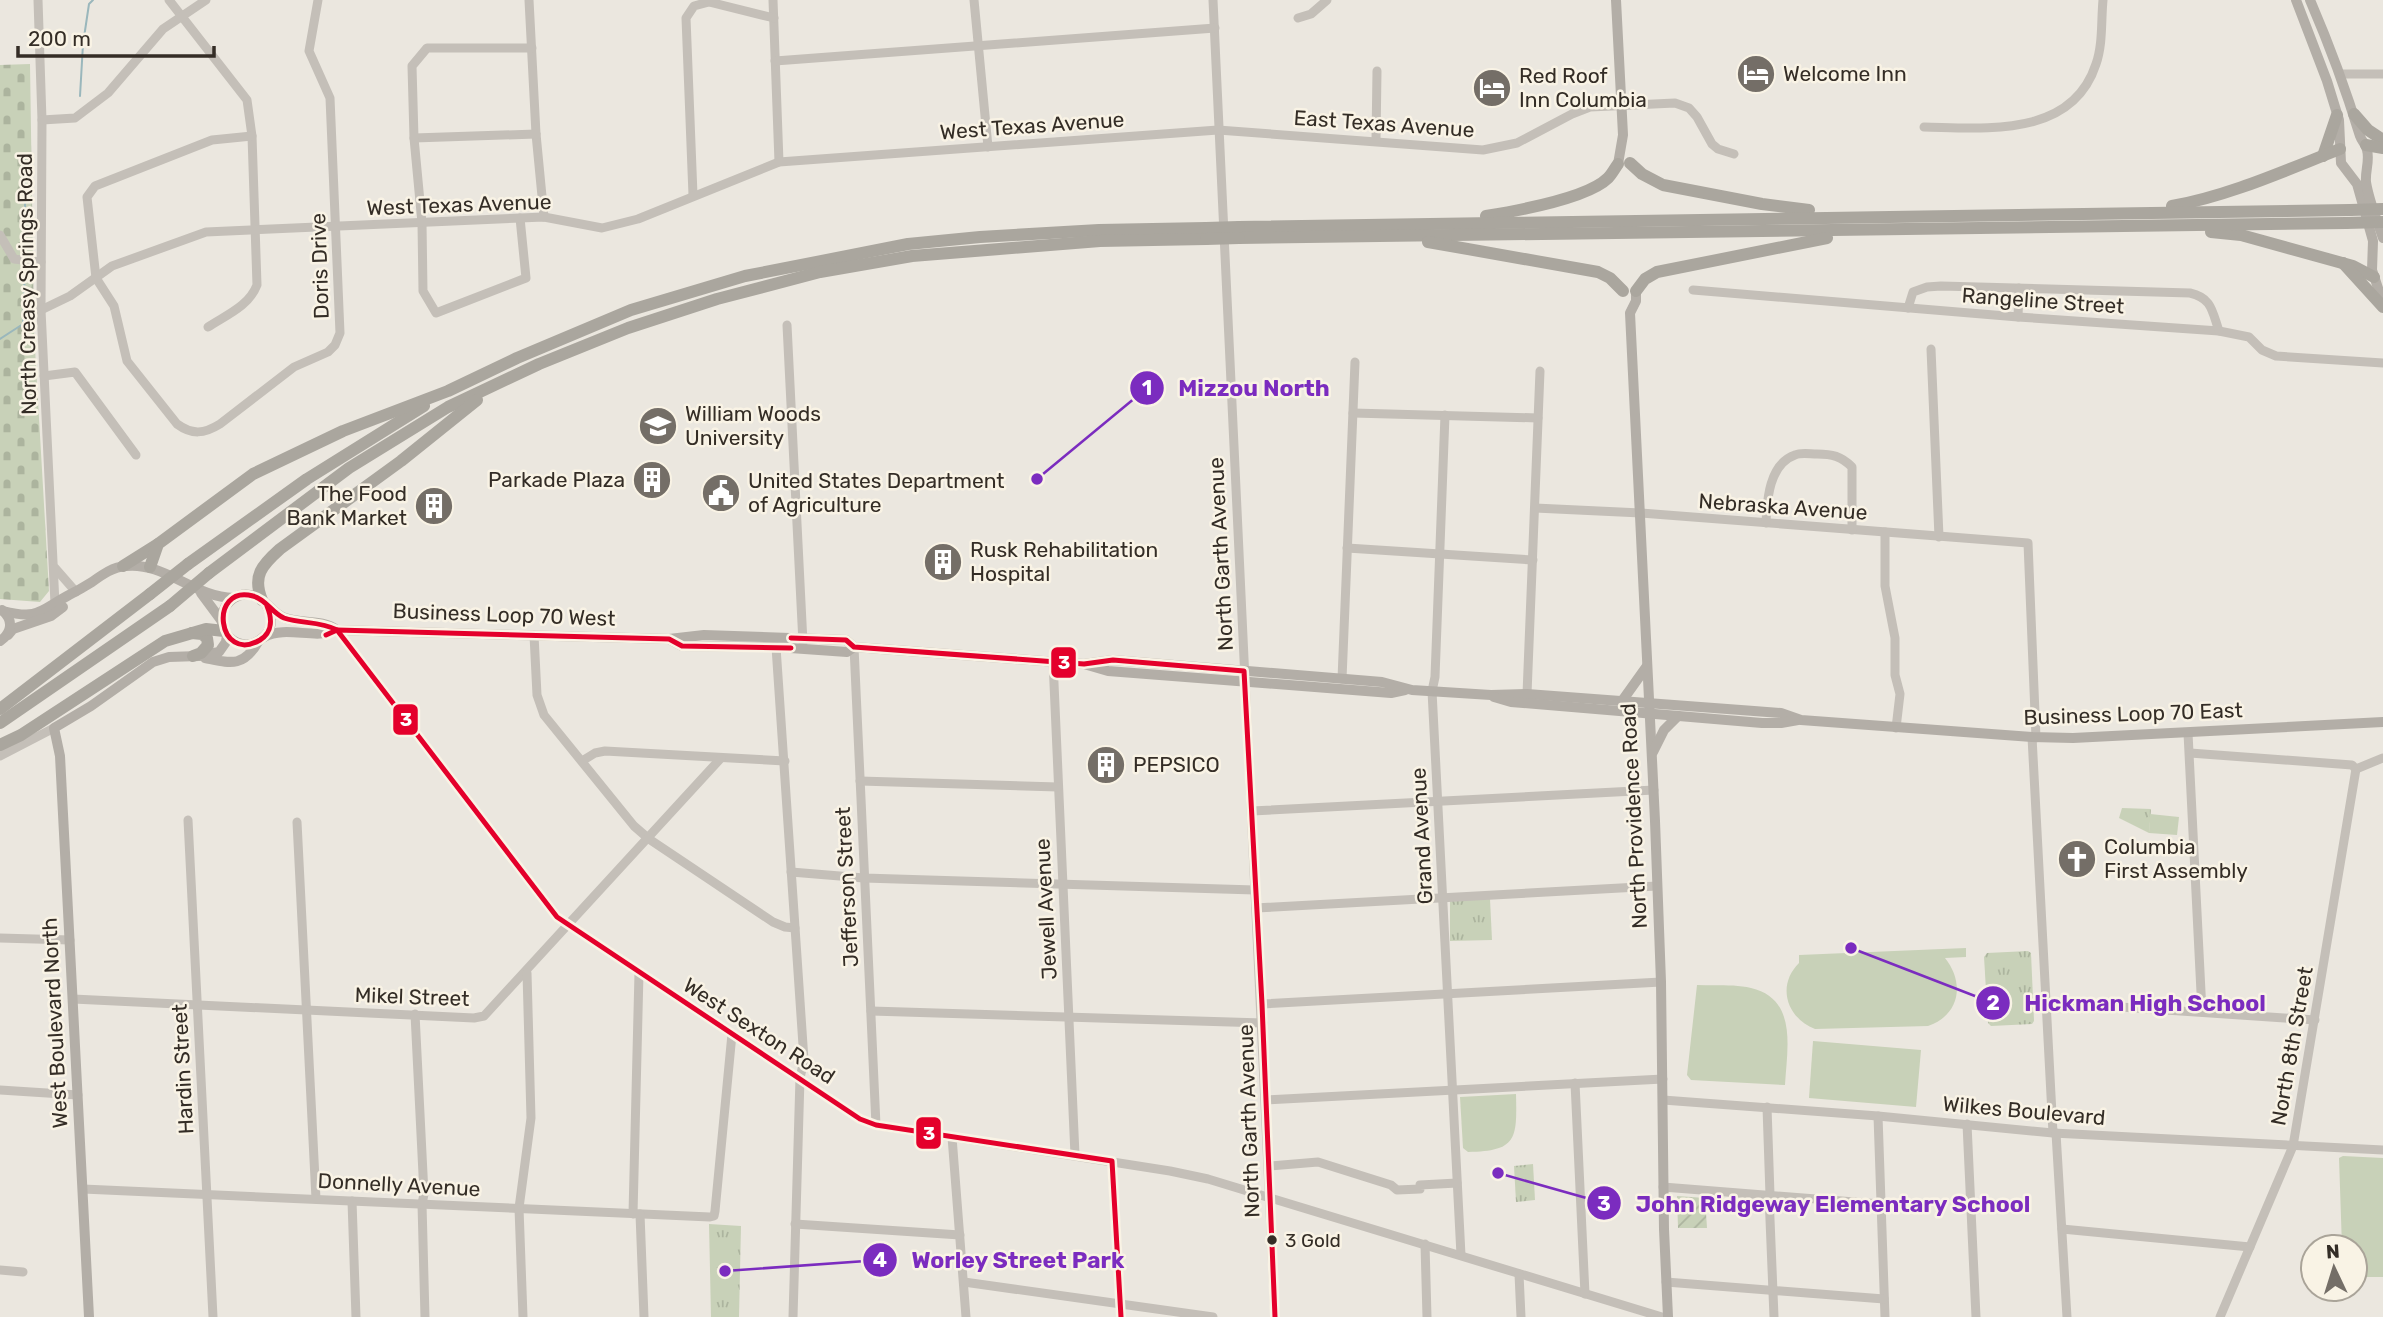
<svg xmlns="http://www.w3.org/2000/svg" width="2383" height="1317" font-family="Rubik,sans-serif">
	<defs>
		<pattern id="grass-tufts" width="24" height="20" patternUnits="userSpaceOnUse" patternTransform="scale(1.75)"><rect width="24" height="20" fill="#c8d1b8"/><path d="M3 7l-1-3M5 7V3M7 7l1-3M15 17l-1-3M17 17v-4M19 17l1-3" fill="none" stroke="#acb49e"/></pattern>
		<pattern id="cemetery-stones" width="16" height="16" patternUnits="userSpaceOnUse" patternTransform="scale(1.75)"><rect width="16" height="16" fill="#c8d1b8"/><path d="M2 7V4a2 2 0 0 1 4 0v3zM10 15v-3a2 2 0 0 1 4 0v3z" fill="#acb49e"/></pattern>
		<pattern id="garden-furrows" width="10" height="10" patternUnits="userSpaceOnUse" patternTransform="scale(1.75)"><rect width="10" height="10" fill="#c8d1b8"/><path d="M-1 1l2-2M0 10L10 0M9 11l2-2" fill="none" stroke="#acb49e"/></pattern>
	</defs>
	<rect width="100%" height="100%" fill="#ebe7df"/>
	<g fill="url(#grass-tufts)">
		<polygon points="2122,808 2151,809 2149,833 2119,818"/>
		<polygon points="1490,899 1492,940 1450,941 1450,901"/>
		<polygon points="2028,951 2031,953 2034,1021 2032,1024 1991,1026 1988,1023 1984,957 1987,953"/>
		<polygon points="1533,1164 1535,1200 1516,1202 1514,1166"/>
		<polygon points="709,1224 741,1226 739,1317 711,1317"/>
	</g>
	<polygon fill="url(#cemetery-stones)" points="30,64 34,331 49,591 40,602 0,599 0,65"/>
	<polygon fill="url(#garden-furrows)" points="1677,1196 1705,1198 1707,1228 1678,1228"/>
	<g fill="#c8d1b8">
		<polygon points="2150,814 2179,817 2177,835 2149,833"/>
		<path d="M1966,948V957L1945,958C1965,983 1960,1015 1928,1026L1815,1029C1787,1018 1776,986 1799,963V955Z"/>
		<path d="M1697,985C1714,986 1734,984 1751,988C1798,999 1787,1049 1785,1085L1691,1080L1687,1075Z"/>
		<polygon points="1813,1041 1921,1050 1916,1107 1809,1098"/>
		<path d="M1516,1094C1517,1139 1517,1151 1468,1152L1463,1148L1460,1097Z"/>
		<polygon points="2343,1156 2383,1158 2383,1277 2355,1277 2355,1247 2342,1247 2339,1158"/>
	</g>
	<g fill="none" stroke-linecap="round" stroke-linejoin="round">
		<g stroke="#9ab7bc" stroke-width="2">
			<polyline points="80,96 83,44 89,4 93,0"/>
			<polyline points="25,251 25,160"/>
			<polyline points="0,339 23,324 25,266"/>
		</g>
		<g stroke="#c4bfb8" stroke-width="9">
			<polyline points="38,0 42,120 41,310 55,604"/>
			<path d="M169,0L247,100L252,136L257,285C249,306 226,315 208,327"/>
			<polyline points="529,0 536,134 544,217"/>
			<polyline points="773,0 779,162"/>
			<polyline points="974,0 988,147"/>
			<polyline points="1213,0 1275,1317"/>
			<polyline points="1298,18 1311,14 1327,0"/>
			<polyline points="775,61 1215,28"/>
			<polyline points="2340,74 2383,74"/>
			<polyline points="42,120 75,118 108,93 163,29 206,0"/>
			<path d="M1924,127C1986,128 2072,138 2096,64C2103,44 2101,21 2103,0"/>
			<path d="M252,136L212,140L95,186L87,197L96,278L114,306L127,361L177,424C192,435 204,434 220,424L294,367L328,352L335,345L340,333L330,98L309,51L318,0"/>
			<polyline points="414,138 536,134"/>
			<polyline points="1376,140 1377,71"/>
			<polyline points="693,195 686,18 694,6 709,2 774,18"/>
			<polyline points="520,218 526,278 436,313 423,291 422,223 414,138 412,66 427,48 532,48"/>
			<polyline points="0,235 14,259 41,262"/>
			<polyline points="1693,290 2018,317 2219,331 2249,337 2262,350 2276,356 2383,363"/>
			<path d="M1908,308L1913,292L1927,287L1941,286L2190,293C2212,298 2212,311 2219,331"/>
			<polyline points="41,310 70,296 112,266 206,232 544,217 602,228 638,219 779,162 1218,130 1483,150 1517,143 1572,114 1590,107 1675,103 1689,108 1697,117 1712,144 1718,149 1734,154"/>
			<polyline points="2018,317 2019,288"/>
			<polyline points="787,325 803,643"/>
			<polyline points="1931,349 1939,537"/>
			<polyline points="44,376 75,372 136,455"/>
			<polyline points="1353,413 1538,418"/>
			<polyline points="1445,415 1435,677 1432,691 1461,1255"/>
			<polyline points="1535,508 1641,513 2028,543 2036,738"/>
			<path d="M1766,523C1767,500 1769,464 1795,455C1801,452 1810,454 1817,454C1832,454 1841,456 1852,467V530"/>
			<polyline points="1885,532 1885,586 1895,638 1895,675 1900,694 1896,728"/>
			<polyline points="1347,548 1533,560"/>
			<polyline points="55,568 76,592"/>
			<polyline points="337,630 557,917 860,1119 876,1125 1170,1171 1208,1179 1662,1317"/>
			<polyline points="534,635 537,695 544,715 634,826 649,839 773,922 785,927 795,928"/>
			<polyline points="776,647 804,1060 800,1078 793,1317"/>
			<polyline points="854,647 876,1125"/>
			<polyline points="1053,661 1075,1155"/>
			<polyline points="1342,679 1355,362"/>
			<polyline points="1527,694 1540,371"/>
			<polyline points="2188,733 2202,1012"/>
			<polyline points="2032,737 2053,1133"/>
			<polyline points="2190,753 2352,765 2356,769 2383,758"/>
			<polyline points="0,756 54,728"/>
			<polyline points="582,761 595,753 605,751 785,761"/>
			<polyline points="860,781 1058,787"/>
			<polyline points="1252,811 1654,790"/>
			<polyline points="188,820 213,1317"/>
			<polyline points="297,822 316,1199"/>
			<polyline points="791,872 864,878 1255,890"/>
			<polyline points="1256,908 1657,886"/>
			<polyline points="0,938 70,940"/>
			<polyline points="73,999 474,1018 484,1016 721,758"/>
			<polyline points="2046,1002 2315,1020"/>
			<polyline points="1262,1004 1661,982"/>
			<polyline points="871,1011 1263,1023"/>
			<polyline points="415,1014 424,1194 422,1204 425,1317"/>
			<polyline points="1575,1083 1585,1294"/>
			<polyline points="0,1090 78,1095"/>
			<polyline points="1266,1100 1663,1079"/>
			<polyline points="1663,1100 1878,1116 2053,1133 2383,1150"/>
			<polyline points="1767,1107 1770,1195"/>
			<polyline points="1878,1116 1885,1317"/>
			<polyline points="1967,1124 1976,1317"/>
			<polyline points="2056,1133 2067,1317"/>
			<polyline points="952,1137 966,1317"/>
			<polyline points="1112,1161 1121,1317"/>
			<polyline points="1269,1166 1318,1162 1391,1185 1397,1190 1420,1189 1420,1185 1457,1183"/>
			<polyline points="1663,1187 1880,1204"/>
			<polyline points="83,1189 710,1217 714,1216 715,1211 732,1034"/>
			<polyline points="1769,1195 1774,1317"/>
			<polyline points="352,1201 356,1317"/>
			<polyline points="633,1214 639,973"/>
			<polyline points="640,1214 644,1317"/>
			<polyline points="795,1224 960,1235"/>
			<polyline points="2062,1229 2250,1247"/>
			<polyline points="1425,1244 1427,1317"/>
			<polyline points="0,1270 23,1272"/>
			<polyline points="1519,1274 1521,1317"/>
			<polyline points="964,1282 1213,1317"/>
			<polyline points="1666,1282 1884,1299"/>
			<polyline points="523,1317 519,1208 531,1118 527,973"/>
			<polyline points="2220,1317 2293,1146 2356,769"/>
		</g>
		<g stroke="#b3aea7" stroke-width="10">
			<polyline points="1616,0 1623,135 1618,164"/>
			<polyline points="2296,0 2327,81 2339,120 2341,163 2357,184 2373,241 2372,270 2383,303"/>
			<path d="M2310,0C2329,44 2346,90 2360,136C2362,142 2366,144 2367,150C2370,160 2365,171 2366,182C2369,201 2377,220 2383,238"/>
			<polyline points="1636,291 1636,301 1630,313 1655,821 1661,982 1664,1229 1668,1317"/>
			<polyline points="201,593 221,620"/>
			<path d="M267,606C273,618 273,631 261,639C235,659 204,619 234,598C240,594 248,594 255,596C267,600 272,614 285,618C303,624 321,619 337,630"/>
			<path d="M3,611C39,620 39,611 69,595C77,591 84,587 92,582C103,574 113,567 126,566C165,562 193,597 234,598"/>
			<polyline points="8,635 13,629 51,616 63,607"/>
			<path d="M264,637C287,625 314,640 337,630L669,639L704,635L846,640L854,647"/>
			<polyline points="669,639 682,646 776,647 847,652 854,647 1084,664 1108,671 1391,693 1405,690"/>
			<path d="M0,641C12,633 14,620 2,610"/>
			<path d="M205,658C230,663 243,668 258,642"/>
			<polyline points="1084,664 1113,660 1382,682 1412,690 1491,695 1527,694 1754,711 1781,713 1801,720 2032,737 2073,738 2383,722"/>
			<polyline points="1494,697 1511,702 1762,723 1781,723 1798,720"/>
			<polyline points="1622,701 1647,666"/>
			<polyline points="1653,752 1664,730 1678,716"/>
			<polyline points="89,1317 60,756 54,728 91,706 153,662 169,657 199,656 219,652 226,642 227,635"/>
		</g>
		<g stroke="#aaa69e" stroke-width="12">
			<polyline points="2354,114 2368,130 2383,140"/>
			<polyline points="2366,145 2383,148"/>
			<polyline points="2323,156 2337,115"/>
			<polyline points="1630,163 1642,174 1663,185 1762,204 1809,210"/>
			<path d="M2172,206C2229,196 2286,170 2340,149"/>
			<path d="M1486,216C1516,211 1588,198 1608,178C1612,174 1615,168 1618,164"/>
			<polyline points="1239,227 2350,210"/>
			<polyline points="2211,232 2241,235 2353,266 2374,277"/>
			<polyline points="1239,238 2346,223"/>
			<polyline points="1428,242 1598,272 1610,278 1623,291"/>
			<polyline points="2343,263 2383,307"/>
			<polyline points="1636,291 1645,279 1657,272 1827,238"/>
			<polyline points="188,564 307,479 424,406"/>
			<polyline points="123,566 158,544"/>
			<polyline points="150,567 158,544 253,474 343,431 448,391 517,358 631,310 745,276 908,244 980,237 1099,230 1206,228"/>
			<polyline points="209,573 349,468 448,407 539,364 628,328 717,299 820,272 912,256 1100,241 1206,239"/>
			<path d="M262,600C252,576 262,565 280,549L401,461L477,400"/>
			<polyline points="192,633 202,634 207,638 208,645 201,653 193,656"/>
			<polyline points="0,709 150,594"/>
			<polyline points="0,723 170,606"/>
			<polyline points="0,745 21,735 165,641 206,629 224,631"/>
		</g>
		<g stroke="#aaa69e" stroke-width="12">
			<polyline points="2350,210 2383,209"/>
			<polyline points="2346,223 2383,222"/>
			<polyline points="1206,228 1239,227"/>
			<polyline points="1206,239 1239,238"/>
			<polyline points="150,594 188,564"/>
			<polyline points="170,606 209,573"/>
		</g>
		<g stroke="#f9f3e5" stroke-width="10">
			<g id="bus-1">
				<path d="M267,606C272,618 273,632 260,640C217,665 208,584 253,596C266,599 272,613 284,618C302,624 320,621 337,630L557,917L860,1119L876,1125L1112,1161L1121,1317"/>
				<polyline points="326,635 337,630 669,639 682,646 791,648"/>
				<polyline points="791,638 846,640 854,647 1084,664 1113,660 1244,671 1262,1004 1275,1317"/>
			</g>
		</g>
		<use href="#bus-1" stroke="#e4002b" stroke-width="5"/>
	</g>
	<defs>
		<g id="hotel-disc" transform="scale(2.0125)"><circle r="9.5" fill="#746e67" stroke="#f9f3e5"/><path d="M-6-4.5h1.5V1H6V5H4.5V3h-9V5H-6ZM-4 0a1.8 1.8 0 1 1 3.6 0ZM.5 0V-2.5h3Q6-2.5 6 0Z" fill="#fff"/></g>
		<g id="university-disc" transform="scale(2.0125)"><circle r="9.5" fill="#746e67" stroke="#f9f3e5"/><path d="M0-5L7-2L0 1L-7-2ZM-4 1L0 2.5L4 1V4Q0 6-4 4Z" fill="#fff"/></g>
		<g id="building-disc" transform="scale(2.0125)"><circle r="9.5" fill="#746e67" stroke="#f9f3e5"/><path d="M-4-6H4V6H1V3H-1V6H-4ZM-2.5-4.3h1.7v1.8h-1.7ZM.8-4.3h1.7v1.8H.8ZM-2.5-1h1.7V.8h-1.7ZM.8-1h1.7V.8H.8Z" fill="#fff"/></g>
		<g id="civic-disc" transform="scale(2.0125)"><circle r="9.5" fill="#746e67" stroke="#f9f3e5"/><path d="M-.6-6.5H3V-4.5H.6V-3L4-1V1h2V6H-6V1h2V-1L-.6-3ZM-1.2 2.5V6h2.4V2.5Z" fill="#fff"/></g>
		<g id="church-disc" transform="scale(2.0125)"><circle r="9.5" fill="#746e67" stroke="#f9f3e5"/><path d="M-1.2-6h2.4v3.5h3.3v2.4h-3.3V6h-2.4V-.1h-3.3v-2.4h3.3Z" fill="#fff"/></g>
	</defs>
	<g fill-rule="evenodd">
		<use href="#hotel-disc" x="1756" y="74"/>
		<use href="#hotel-disc" x="1492" y="88"/>
		<use href="#university-disc" x="658" y="426"/>
		<use href="#building-disc" x="652" y="480"/>
		<use href="#civic-disc" x="721" y="493"/>
		<use href="#building-disc" x="434" y="506"/>
		<use href="#building-disc" x="943" y="562"/>
		<use href="#building-disc" x="1106" y="765"/>
		<use href="#church-disc" x="2077" y="859"/>
	</g>
	<circle fill="#342d26" stroke="#f9f3e5" stroke-width="2.5" cx="1272" cy="1240" r="6"/>
	<g text-anchor="middle" stroke-width="5" stroke-linejoin="round" paint-order="stroke">
		<g font-size="19" fill="#342d26" stroke="#f9f3e5" text-anchor="start">
			<text x="1285" y="1247">3 Gold</text>
		</g>
		<g font-size="21" fill="#342d26" stroke="#f9f3e5" text-anchor="start">
			<text x="1783" y="81">Welcome Inn</text>
			<text x="1519" y="83">Red Roof<tspan x="1519" dy="24">Inn Columbia</tspan></text>
			<text x="685" y="421">William Woods<tspan x="685" dy="24">University</tspan></text>
			<text x="625" y="487" text-anchor="end">Parkade Plaza</text>
			<text x="748" y="488">United States Department<tspan x="748" dy="24">of Agriculture</tspan></text>
			<text x="407" y="501" text-anchor="end">The Food<tspan x="407" dy="24">Bank Market</tspan></text>
			<text x="970" y="557">Rusk Rehabilitation<tspan x="970" dy="24">Hospital</tspan></text>
			<text x="1133" y="772">PEPSICO</text>
			<text x="2104" y="854">Columbia<tspan x="2104" dy="24">First Assembly</tspan></text>
		</g>
		<g font-size="21" fill="#342d26" stroke="#f9f3e5">
			<text transform="translate(1384 124) rotate(4)" y="7">East Texas Avenue</text>
			<text transform="translate(1032 126) rotate(-4)" y="7">West Texas Avenue</text>
			<text transform="translate(459 205) rotate(-2)" y="7">West Texas Avenue</text>
			<text transform="translate(320 266) rotate(-92)" y="7">Doris Drive</text>
			<text transform="translate(27 284) rotate(-91)" y="7">North Creasy Springs Road</text>
			<text transform="translate(2043 301) rotate(4)" y="7">Rangeline Street</text>
			<text transform="translate(1783 507) rotate(4)" y="7">Nebraska Avenue</text>
			<text transform="translate(1221 554) rotate(-93)" y="7">North Garth Avenue</text>
			<text transform="translate(504 615) rotate(2)" y="7">Business Loop 70 West</text>
			<text transform="translate(2133 714) rotate(-2)" y="7">Business Loop 70 East</text>
			<text transform="translate(1634 816) rotate(-93)" y="7">North Providence Road</text>
			<text transform="translate(1422 836) rotate(-93)" y="7">Grand Avenue</text>
			<text transform="translate(847 887) rotate(-93)" y="7">Jefferson Street</text>
			<text transform="translate(1046 909) rotate(-93)" y="7">Jewell Avenue</text>
			<text transform="translate(412 997) rotate(2)" y="7">Mikel Street</text>
			<text transform="translate(55 1023) rotate(-93)" y="7">West Boulevard North</text>
			<text transform="translate(759 1031) rotate(33)" y="7">West Sexton Road</text>
			<text transform="translate(2292 1046) rotate(-80)" y="7">North 8th Street</text>
			<text transform="translate(183 1069) rotate(-93)" y="7">Hardin Street</text>
			<text transform="translate(2024 1111) rotate(5)" y="7">Wilkes Boulevard</text>
			<text transform="translate(1249 1121) rotate(-92)" y="7">North Garth Avenue</text>
			<text transform="translate(399 1185) rotate(3)" y="7">Donnelly Avenue</text>
		</g>
	</g>
	<path fill="none" stroke="#7b2cbf" stroke-width="2.5" d="M1037 479L1147 388M1851 948L1993 1003M1498 1173L1604 1203M725 1271L880 1260"/>
	<g fill="#7b2cbf" stroke="#f9f3e5" stroke-width="2.5">
		<circle cx="1037" cy="479" r="7"/>
		<circle cx="1851" cy="948" r="7"/>
		<circle cx="1498" cy="1173" r="7"/>
		<circle cx="725" cy="1271" r="7"/>
		<circle cx="1147" cy="388" r="18"/>
		<circle cx="1993" cy="1003" r="18"/>
		<circle cx="1604" cy="1203" r="18"/>
		<circle cx="880" cy="1260" r="18"/>
	</g>
	<g font-size="21" text-anchor="middle" font-weight="bold" fill="#fff">
		<text x="1147" y="395">1</text>
		<text x="1993" y="1010">2</text>
		<text x="1604" y="1211">3</text>
		<text x="880" y="1267">4</text>
	</g>
	<g font-size="23" text-anchor="middle" font-weight="bold" fill="#7b2cbf" stroke="#f9f3e5" stroke-width="5" stroke-linejoin="round" paint-order="stroke">
		<text x="1254" y="396">Mizzou North</text>
		<text x="2145" y="1011">Hickman High School</text>
		<text x="1833" y="1212">John Ridgeway Elementary School</text>
		<text x="1018" y="1268">Worley Street Park</text>
	</g>
	<g stroke="#f9f3e5" stroke-width="2.5">
		<rect x="1050" y="646" width="27" height="33" rx="7" fill="#e4002b"/>
		<rect x="392" y="703" width="27" height="33" rx="7" fill="#e4002b"/>
		<rect x="915" y="1116" width="27" height="34" rx="7" fill="#e4002b"/>
	</g>
	<g font-size="19" text-anchor="middle" font-weight="bold" fill="#fff">
		<text x="1064" y="669">3</text>
		<text x="406" y="726">3</text>
		<text x="929" y="1140">3</text>
	</g>
	<g transform="translate(2334 1268) rotate(356)"><circle r="33" fill="#f9f3e5" stroke="#aaa499" stroke-width="2"/>
	<path d="M0-5L12 26L0 18L-12 26Z" fill="#746e67"/>
	<text y="-10" font-size="19" font-weight="bold" text-anchor="middle" fill="#342d26">N</text>
	</g>
	<path d="M18 46v10h196v-10" fill="none" stroke="#342d26" stroke-width="3.5"/>
	<text x="28" y="46" font-size="21" fill="#342d26" stroke="#f9f3e5" stroke-width="5" paint-order="stroke">200 m</text>
</svg>
